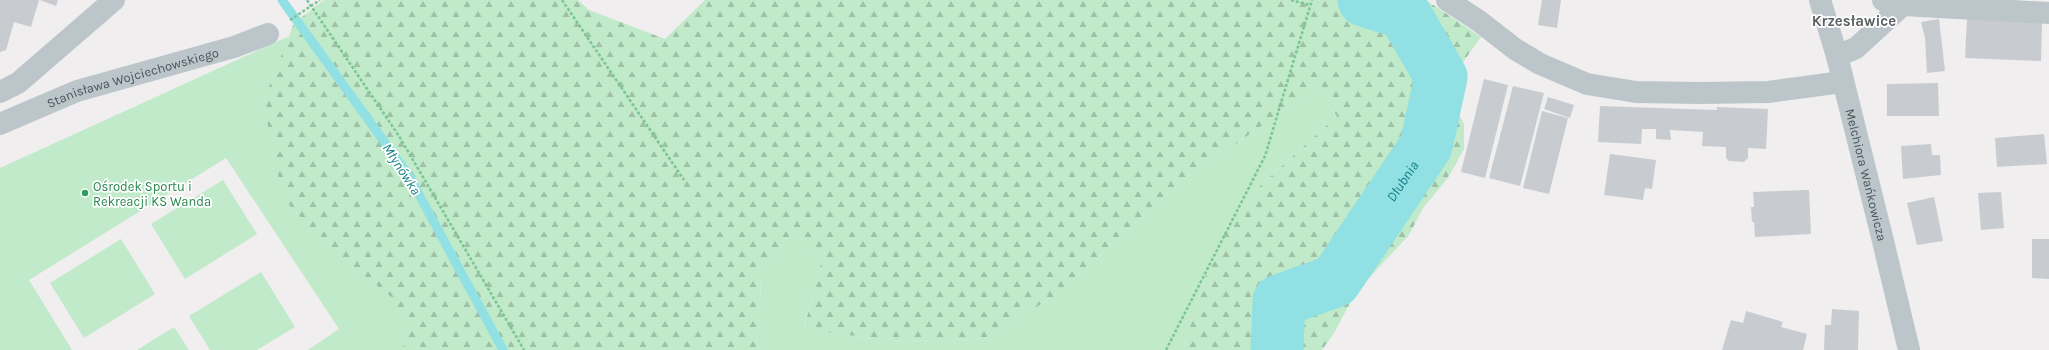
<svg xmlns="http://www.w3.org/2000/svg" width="2049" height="350" font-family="Karla,sans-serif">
	<defs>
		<pattern id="forest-firs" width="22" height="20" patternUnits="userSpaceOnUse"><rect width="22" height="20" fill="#c0eac9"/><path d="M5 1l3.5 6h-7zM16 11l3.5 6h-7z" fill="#9ec0a6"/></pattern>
	</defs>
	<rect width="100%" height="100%" fill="#f0eeef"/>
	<g fill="#c0eac9">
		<polygon points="287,37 410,218 482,350 308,350 339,329 226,158 29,280 72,350 0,350 0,168"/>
		<polygon points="1315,89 1337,116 1262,184 1229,221 1206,274 1183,350 756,350 761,307 760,276 794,230 821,264 804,327 837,334 903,341 984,339 1056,295 1179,183"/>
		<polygon points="223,180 257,234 185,279 151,224"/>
		<polygon points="121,239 155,294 84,338 50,283"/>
		<polygon points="261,272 295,327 257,350 210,350 189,316"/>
		<polygon points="174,327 189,350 137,350"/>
	</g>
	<polygon fill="url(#forest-firs)" points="324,0 578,0 589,10 665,39 705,0 1426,0 1481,37 1453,76 1452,101 1464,124 1464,149 1447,179 1423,208 1409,235 1356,292 1334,333 1322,350 1183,350 1206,274 1229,221 1262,184 1337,116 1315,89 1179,183 1056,295 984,339 903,341 837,334 804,328 821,264 794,230 760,276 761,307 756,350 403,350 404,321 394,299 329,248 289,205 280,184 266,116 267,92 294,23"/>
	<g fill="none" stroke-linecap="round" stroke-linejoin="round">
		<polyline stroke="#91e0e3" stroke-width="9" points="282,0 409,176 503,350"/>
		<path stroke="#91e0e3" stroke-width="53" id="s1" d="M1277,350L1279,301L1335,281L1426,146L1441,77L1404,13L1364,0"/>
	</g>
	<g fill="#c8ccd0">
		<polygon points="0,0 39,0 31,27 14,22 6,50 0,52"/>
		<polygon points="40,0 58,0 56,6"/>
		<polygon points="1542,0 1561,0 1557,28 1538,25"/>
		<polygon points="1939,19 1945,71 1927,73 1925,38 1921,22"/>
		<polygon points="1967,19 2042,22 2041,61 1965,58"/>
		<polygon points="1484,79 1508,85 1485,178 1461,172"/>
		<polygon points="1938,83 1939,116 1887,116 1887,84"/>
		<polygon points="1513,86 1544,93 1520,186 1489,178"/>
		<polygon points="1548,97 1574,105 1570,118 1544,109"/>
		<polygon points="1600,106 1717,110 1717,107 1768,109 1766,149 1748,148 1748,158 1744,162 1729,161 1726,158 1726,147 1702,146 1703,132 1670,130 1671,140 1656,139 1656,129 1642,129 1641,144 1598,142"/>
		<polygon points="1542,111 1568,118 1549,194 1523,188"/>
		<polygon points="2044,134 2047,164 1997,167 1995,138"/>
		<polygon points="1931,144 1932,155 1940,155 1941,175 1903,179 1901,146"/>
		<polygon points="1610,154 1656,160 1652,189 1645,188 1643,200 1604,195"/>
		<polygon points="1809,190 1811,234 1755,237 1754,222 1752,222 1751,207 1754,207 1753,192"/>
		<polygon points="2001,192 2004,228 1981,230 1978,193"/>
		<polygon points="1934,197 1943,241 1917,245 1907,203"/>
		<polygon points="2032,239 2049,239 2049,279 2032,278"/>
		<polygon points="1832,309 1859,311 1858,350 1824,350 1825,325 1831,325"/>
		<polygon points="1746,311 1783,322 1781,327 1807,334 1803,350 1722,350 1731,320 1743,323"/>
	</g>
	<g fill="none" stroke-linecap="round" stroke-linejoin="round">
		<g stroke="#7bc594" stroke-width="2.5" stroke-dasharray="3 2" stroke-linecap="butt">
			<polyline points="307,0 399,136 524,350"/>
			<polyline points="562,0 684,180"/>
			<polyline points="1291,0 1309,5"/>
			<polyline points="290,20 320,0"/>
			<polyline points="1166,350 1265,156 1312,0"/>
		</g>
		<g stroke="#bbc5ca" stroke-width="22">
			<polyline points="1447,0 1479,21 1515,49 1540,64 1587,84 1636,92 1700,93 1768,92 1842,82"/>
			<path id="s2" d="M1820,0L1837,56L1883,241L1909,350"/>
			<polyline points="1883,0 1903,5 2049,13"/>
			<polyline points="1837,56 1856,48 1903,5"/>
			<polyline points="0,92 18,83 114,0"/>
			<path id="s3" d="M0,124L77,91L234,47L268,34"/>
		</g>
	</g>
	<circle fill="#2e9e5b" stroke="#fff" stroke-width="1.5" cx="85" cy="193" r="4"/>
	<g text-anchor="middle" stroke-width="3.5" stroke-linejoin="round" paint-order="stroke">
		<g font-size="13" fill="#48545a" stroke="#fff">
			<text dy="5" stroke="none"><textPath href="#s3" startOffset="141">Stanisława Wojciechowskiego</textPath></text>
			<text dy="5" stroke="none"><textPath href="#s2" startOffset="181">Melchiora Wańkowicza</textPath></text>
		</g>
		<g font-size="13" fill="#27864d" stroke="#fff" text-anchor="start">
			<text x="93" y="191">Ośrodek Sportu i<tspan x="93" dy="15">Rekreacji KS Wanda</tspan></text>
		</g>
		<g font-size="14" font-style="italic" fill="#188286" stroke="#fff">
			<text transform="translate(402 169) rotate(57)" y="5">Młynówka</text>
			<text dy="5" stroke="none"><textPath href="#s1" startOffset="229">Dłubnia</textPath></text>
		</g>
		<g font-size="15" font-weight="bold" fill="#5b6062" stroke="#fff">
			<text x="1854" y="26">Krzesławice</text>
		</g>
	</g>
</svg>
